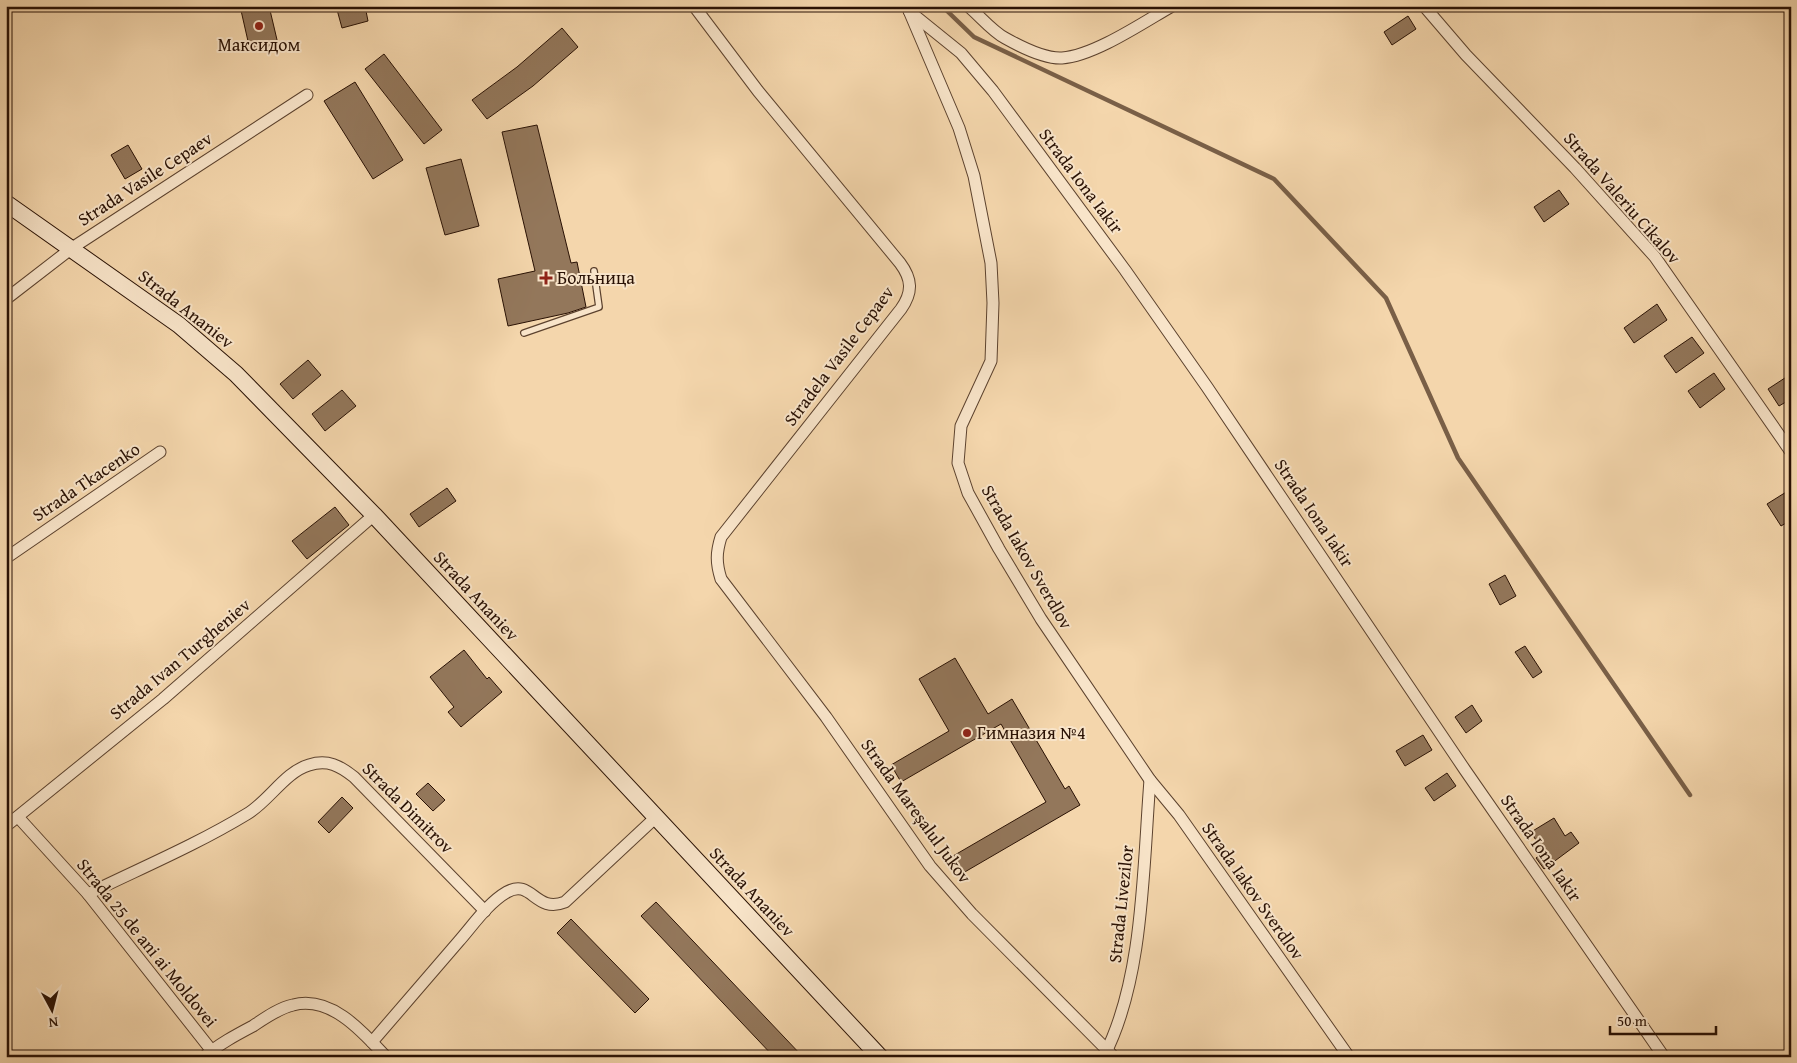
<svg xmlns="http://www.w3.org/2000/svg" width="1797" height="1063" font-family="'Gentium Book Plus',serif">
	<rect width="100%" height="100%" fill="#f4d6ac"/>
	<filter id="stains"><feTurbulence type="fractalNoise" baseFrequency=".004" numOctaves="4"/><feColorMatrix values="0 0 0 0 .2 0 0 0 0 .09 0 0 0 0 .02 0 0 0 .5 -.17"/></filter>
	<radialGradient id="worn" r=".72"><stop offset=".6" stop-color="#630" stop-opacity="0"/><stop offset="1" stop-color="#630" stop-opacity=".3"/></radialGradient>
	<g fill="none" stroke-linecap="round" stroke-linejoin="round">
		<polyline stroke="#795f47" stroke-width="4.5" points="942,6 974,37 1274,179 1386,298 1458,458 1690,795"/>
	</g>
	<g fill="#93775b" stroke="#291104">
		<polygon points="240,6 269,6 278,44 250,50"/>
		<polygon points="336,6 365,6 368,21 342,28"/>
		<polygon points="1408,16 1416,29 1392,45 1384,32"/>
		<polygon points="562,28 578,47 533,86 487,119 472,100 517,67"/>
		<polygon points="384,54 442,130 424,144 365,69"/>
		<polygon points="355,82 403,160 373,179 324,101"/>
		<polygon points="537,125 571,263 577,262 586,307 568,313 508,326 498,279 535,271 502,132"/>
		<polygon points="128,145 142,169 125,179 111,155"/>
		<polygon points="461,159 479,226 445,235 426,168"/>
		<polygon points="1559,190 1569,204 1544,222 1534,207"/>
		<polygon points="1657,304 1667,320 1634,343 1624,328"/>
		<polygon points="1692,337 1704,353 1676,373 1664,356"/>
		<polygon points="308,360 321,375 293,399 280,384"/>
		<polygon points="1714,373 1725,389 1700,408 1688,391"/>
		<polygon points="1791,374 1791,399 1779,406 1768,389"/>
		<polygon points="342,390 356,406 325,431 312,414"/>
		<polygon points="447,488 456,501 419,527 410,514"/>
		<polygon points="1791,489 1791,520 1781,526 1767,504"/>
		<polygon points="335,507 349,525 307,559 292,541"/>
		<polygon points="1505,575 1516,596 1500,605 1489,584"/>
		<polygon points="1525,646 1542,672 1533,678 1515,652"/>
		<polygon points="464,650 487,679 489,677 502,692 461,727 448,712 454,707 430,677"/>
		<polygon points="955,658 988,714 1012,699 1065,789 1069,786 1080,805 963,873 953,856 1046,802 1001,724 901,782 891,765 949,731 919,679"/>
		<polygon points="1472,705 1482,721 1466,733 1455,717"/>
		<polygon points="1423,735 1432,750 1405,766 1396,751"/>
		<polygon points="1447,773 1456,786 1434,801 1425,788"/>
		<polygon points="428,783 445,800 433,811 416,794"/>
		<polygon points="342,797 353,808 329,833 318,822"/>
		<polygon points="1554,818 1565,836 1571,832 1579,843 1544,869 1536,858 1543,852 1531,832"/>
		<polygon points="656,902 803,1057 774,1057 641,916"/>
		<polygon points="571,919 649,999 635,1013 557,933"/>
	</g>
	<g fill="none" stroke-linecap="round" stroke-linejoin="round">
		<g stroke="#5c422e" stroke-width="8">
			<polyline id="lane" points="524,333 599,307 594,271"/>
		</g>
		<g stroke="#5c422e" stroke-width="13">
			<g id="street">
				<path d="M694,6L758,91L900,263C912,279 913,292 901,309L721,537C716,553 716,563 721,579L826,717L930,866L972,914L1114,1057"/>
				<path d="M968,6C980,16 992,31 1005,38C1021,47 1044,59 1062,58C1094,56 1144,22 1172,6"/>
				<polyline points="1424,6 1466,55 1575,168 1655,257 1791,452"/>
				<polyline points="909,11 961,53 993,91 1125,270 1207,387 1465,770 1664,1057"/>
				<polyline points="910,13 959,128 974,176 991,263 993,303 991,361 961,426 958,463 968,493 999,549 1041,619 1150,780 1179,815 1349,1057"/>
				<polyline points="6,299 72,248 307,95"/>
				<polyline points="6,558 160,452"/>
				<polyline points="18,817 88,894 212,1051"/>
				<polyline points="6,826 163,699 374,515"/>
				<path d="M88,894C141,868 196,845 247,814C269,801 285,772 309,765C328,759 340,766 354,777L485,911"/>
				<path d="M372,1042C401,1008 430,975 459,941C473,925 488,903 507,892C532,878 535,914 565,902L655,818"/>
				<path d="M1104,1056C1144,979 1143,866 1150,780"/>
				<path d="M204,1057C219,1044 236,1035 253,1026C265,1018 279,1008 293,1005C331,995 363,1032 386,1057"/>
			</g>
		</g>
		<g stroke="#291104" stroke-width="18">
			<polyline id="secondary" points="6,203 179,325 236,374 374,515 880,1057"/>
		</g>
		<use href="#lane" stroke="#f8e4c9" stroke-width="5.5"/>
		<use href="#street" stroke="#f8e4c9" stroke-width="11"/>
		<use href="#secondary" stroke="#f8e4c9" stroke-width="16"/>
	</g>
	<g fill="#8f2418" stroke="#f8e4c9" stroke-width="2">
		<circle cx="259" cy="26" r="5"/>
		<path d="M543.5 270.5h5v5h5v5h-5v5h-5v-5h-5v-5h5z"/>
		<circle cx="967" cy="733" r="5"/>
	</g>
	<g text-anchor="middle" stroke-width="4" stroke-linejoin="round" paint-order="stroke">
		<g font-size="18" fill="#291104" stroke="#f8e4c9" text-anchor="start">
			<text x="259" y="51" text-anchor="middle">Максидом</text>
			<text x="557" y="284">Больница</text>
			<text x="977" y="739">Гимназия №4</text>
		</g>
		<g font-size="18" fill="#291104" stroke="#f8e4c9">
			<text transform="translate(145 179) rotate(-33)" y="6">Strada Vasile Cepaev</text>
			<text transform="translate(1081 181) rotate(53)" y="6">Strada Iona Iakir</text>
			<text transform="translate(1622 198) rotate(49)" y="6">Strada Valeriu Cikalov</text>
			<text transform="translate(186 309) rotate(38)" y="6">Strada Ananiev</text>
			<text transform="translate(839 356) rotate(-53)" y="6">Stradela Vasile Cepaev</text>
			<text transform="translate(86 482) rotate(-34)" y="6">Strada Tkacenko</text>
			<text transform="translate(1314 513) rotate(56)" y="6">Strada Iona Iakir</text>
			<text transform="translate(1027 557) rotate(60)" y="6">Strada Iakov Sverdlov</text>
			<text transform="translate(476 596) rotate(47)" y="6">Strada Ananiev</text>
			<text transform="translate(180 659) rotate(-40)" y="6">Strada Ivan Turgheniev</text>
			<text transform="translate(408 808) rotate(45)" y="6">Strada Dimitrov</text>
			<text transform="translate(916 811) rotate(54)" y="6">Strada Mareșalul Jukov</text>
			<text transform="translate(1541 848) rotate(55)" y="6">Strada Iona Iakir</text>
			<text transform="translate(1253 891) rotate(55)" y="6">Strada Iakov Sverdlov</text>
			<text transform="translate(752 892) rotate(47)" y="6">Strada Ananiev</text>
			<text transform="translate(1121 904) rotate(-84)" y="6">Strada Livezilor</text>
			<text transform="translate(147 943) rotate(51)" y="6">Strada 25 de ani ai Moldovei</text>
		</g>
	</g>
	<rect width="1797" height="1063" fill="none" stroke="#f4d6ac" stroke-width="25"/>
	<rect x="8" y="8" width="1782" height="1048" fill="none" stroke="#291104" stroke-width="2.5"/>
	<rect x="12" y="12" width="1772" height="1038" fill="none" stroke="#291104"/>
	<g transform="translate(52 1010) rotate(173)" stroke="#f8e4c9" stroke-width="4" paint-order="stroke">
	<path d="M0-4L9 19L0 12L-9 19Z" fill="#291104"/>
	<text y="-8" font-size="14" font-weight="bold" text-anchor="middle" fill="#291104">N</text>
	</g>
	<path d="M1610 1026v8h106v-8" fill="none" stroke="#291104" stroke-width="2.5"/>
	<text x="1617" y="1026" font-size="15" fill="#291104" stroke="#f8e4c9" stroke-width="4" paint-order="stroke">50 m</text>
	<rect width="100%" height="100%" filter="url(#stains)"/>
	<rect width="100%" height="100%" fill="url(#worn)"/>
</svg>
